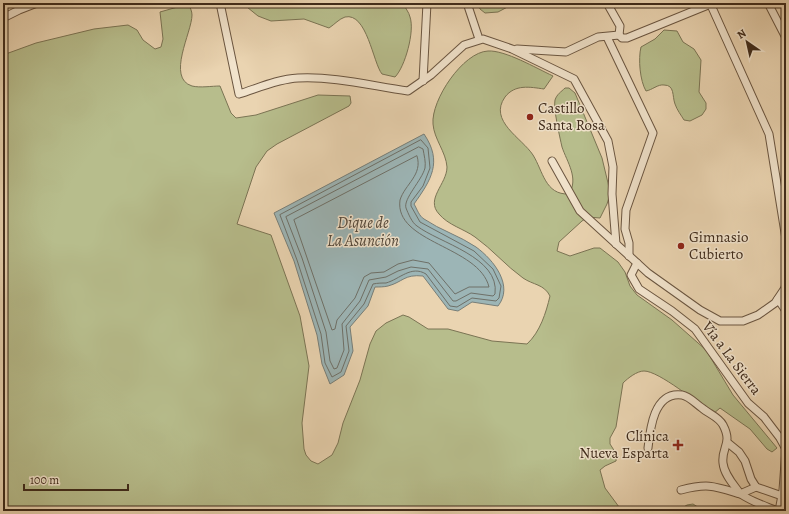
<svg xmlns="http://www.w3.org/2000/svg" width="789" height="514" font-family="Alegreya,serif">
	<rect width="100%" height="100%" fill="#ead4b1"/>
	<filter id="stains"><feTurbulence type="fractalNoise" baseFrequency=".005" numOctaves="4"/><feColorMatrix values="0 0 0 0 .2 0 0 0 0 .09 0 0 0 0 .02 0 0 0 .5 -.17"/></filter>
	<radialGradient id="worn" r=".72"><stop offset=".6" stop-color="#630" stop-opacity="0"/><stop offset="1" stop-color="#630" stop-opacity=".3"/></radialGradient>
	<g fill="#b7bd8c" stroke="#7b7454">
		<path d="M242,3H403C405,8 409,12 410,17C415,31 405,67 395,77L382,74C373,63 367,12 345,17C339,19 335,24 329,28L304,19L271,21L258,16Z"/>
		<polygon points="478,3 515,3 498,12 485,13 480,9"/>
		<path d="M188,4C190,7 192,11 192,15C192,32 166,78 192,86C200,88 212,86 220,86L231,113L236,118L256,115L318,95L350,96L351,103L349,106L277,144L267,151L256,167L237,224L271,235L300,316L309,366L302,423L304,449L306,455L311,461L318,464L332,455L338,443L343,423L360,380L370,344L376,331L386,323L403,315L409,317L428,329H448L492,341L527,344C540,332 546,313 550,296C544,284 533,285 523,278C506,266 492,249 475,237C464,229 448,225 439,214C425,199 447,184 447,167C446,152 434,139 433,124C431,100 463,52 488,51C505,50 536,68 553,76L544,89C530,87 515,84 505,97C488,121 522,138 533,155C543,171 545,195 569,194C579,178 567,162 562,147C560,138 553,108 555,100C557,94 561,92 565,88H569L575,93L602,158L608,183L610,194L607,204L600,218L588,217L582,221L559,242L557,251L570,256L594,248H600L618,262L625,272L630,286L637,295L672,320L706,350L733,395L777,448L772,452L767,449L750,429L720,408L713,414C699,404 659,371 644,371C637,371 628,378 623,383L616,427L610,438V444L617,455L616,461L605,466L600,470L605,488L622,511H3V55L36,43L94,29L128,25L137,30L143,40L155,49L161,47L163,39L160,12Z"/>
		<path d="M664,30L677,31L683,42L694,49L701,60L699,92L706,103V109L702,115L690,121L684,120C681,115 677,110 675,104C672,96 675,85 664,85C658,84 652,90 646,91C640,81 638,59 641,47L655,39Z"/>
		<polygon points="693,504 704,511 677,511 687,505"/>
	</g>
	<path fill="#9cb5b6" stroke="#777e78" d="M424,134C443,162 431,180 414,204C417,209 419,216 424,219C440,230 460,236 476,247C494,260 514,286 498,306L472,302L458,311L448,309L423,276C404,274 403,282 388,286C384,287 379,287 375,287L368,306L350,327L353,351L344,375L330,384L322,364L317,335L294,261L274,213Z"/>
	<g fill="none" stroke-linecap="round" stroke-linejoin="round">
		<g stroke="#6e7068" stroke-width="1">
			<path d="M421,140L428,148L430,168L423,186L411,202V206L420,222L474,251L493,269L501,286L499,298L496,301L472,298L457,307L450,306L426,274C411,265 400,279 386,283C382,283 378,283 373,284L364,304L346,326L349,351L341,372L332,377L325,363L321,334L297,260L280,215Z"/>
			<path d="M419,147L423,149C424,155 426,162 425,168C422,180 403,199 406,208C408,213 412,223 417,226C439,243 500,257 495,294L493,296L471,293L456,301H453L428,269L411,267L398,271L386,277L369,280L360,301L342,324L344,350L337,368L334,369L330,361L326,332L302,258L286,217Z"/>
			<path d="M417,156C423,175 405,184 400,200C394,243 479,246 489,287H469L455,294L429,263L413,260L398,264L384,272L371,273L364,277L355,298L337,320L335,329L332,330L294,220Z"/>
		</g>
		<g stroke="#6a5540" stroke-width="9">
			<g id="minor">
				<path d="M220,3L239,94C258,88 278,79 298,78C334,76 372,86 408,91L431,75L464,45L483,39L512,49L574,79L608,141L613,167L612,194L616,244"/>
				<polyline points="467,3 479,39"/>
				<polyline points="607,3 620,26 619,35"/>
				<polyline points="710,3 769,134 786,239"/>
				<polyline points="768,3 785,36"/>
				<polyline points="3,18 19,10 37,3"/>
				<polyline points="619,35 622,38 627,38 713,3"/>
				<polyline points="607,37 653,133 626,210 625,229 629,243 629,256"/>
				<polyline points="517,49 566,52 598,37 619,35"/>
				<polyline points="423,81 427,3"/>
				<polyline points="552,161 580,211 648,273 700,310 720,321 743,321 758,315 775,303 785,288 786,283"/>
				<polyline points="637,263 631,275 639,289 672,311 695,329 748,403 764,417 780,438 786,449 783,490 779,511"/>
				<polyline points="778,299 786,311"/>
				<polyline points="728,443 739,452 745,461 751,479 756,487 782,496"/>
				<path d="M648,448C650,429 654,391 682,395C689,396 696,404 702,408C709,414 719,417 723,425C733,444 721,447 723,463C724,474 733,484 739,492C744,499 768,507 777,511"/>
				<path d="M681,490C708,483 714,486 740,494L756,487"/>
			</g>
		</g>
		<use href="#minor" stroke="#f1e3cc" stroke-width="7"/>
	</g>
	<g fill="#8f2418" stroke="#f1e3cc" stroke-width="1.5">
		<circle cx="530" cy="117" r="4"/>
		<circle cx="681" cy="246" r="4"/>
		<path d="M676 439h4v4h4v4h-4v4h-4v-4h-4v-4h4z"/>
	</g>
	<g text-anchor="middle" stroke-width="3" stroke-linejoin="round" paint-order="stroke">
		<g font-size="15" fill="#3f2b1b" stroke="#f1e3cc" text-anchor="start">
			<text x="538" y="113">Castillo<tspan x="538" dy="17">Santa Rosa</tspan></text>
			<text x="689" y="242">Gimnasio<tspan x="689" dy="17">Cubierto</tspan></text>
			<text x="669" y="441" text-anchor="end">Clínica<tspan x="669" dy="17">Nueva Esparta</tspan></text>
		</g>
		<g font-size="15" fill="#3f2b1b" stroke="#f1e3cc">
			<text transform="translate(732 358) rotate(53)" y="5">Vía a La Sierra</text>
		</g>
		<g font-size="16" font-style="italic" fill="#52473a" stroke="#f1e3cc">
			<text x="363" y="228">Dique de<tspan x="363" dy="18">La Asunción</tspan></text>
		</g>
	</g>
	<rect width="789" height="514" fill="none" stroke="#ead4b1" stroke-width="16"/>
	<rect x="4" y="4" width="781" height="506" fill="none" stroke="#3f2b1b" stroke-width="2"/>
	<rect x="8" y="8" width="773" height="498" fill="none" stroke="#3f2b1b"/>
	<g transform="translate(747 42) rotate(326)" stroke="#f1e3cc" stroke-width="3" paint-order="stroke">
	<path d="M0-3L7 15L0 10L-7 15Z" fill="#3f2b1b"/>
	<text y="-6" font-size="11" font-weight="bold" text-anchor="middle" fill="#3f2b1b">N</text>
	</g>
	<path d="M24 484v6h104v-6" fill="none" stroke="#3f2b1b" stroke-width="2"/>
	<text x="30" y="484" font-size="12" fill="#3f2b1b" stroke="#f1e3cc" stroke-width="3" paint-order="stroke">100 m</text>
	<rect width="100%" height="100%" filter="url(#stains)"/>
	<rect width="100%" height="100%" fill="url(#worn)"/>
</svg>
